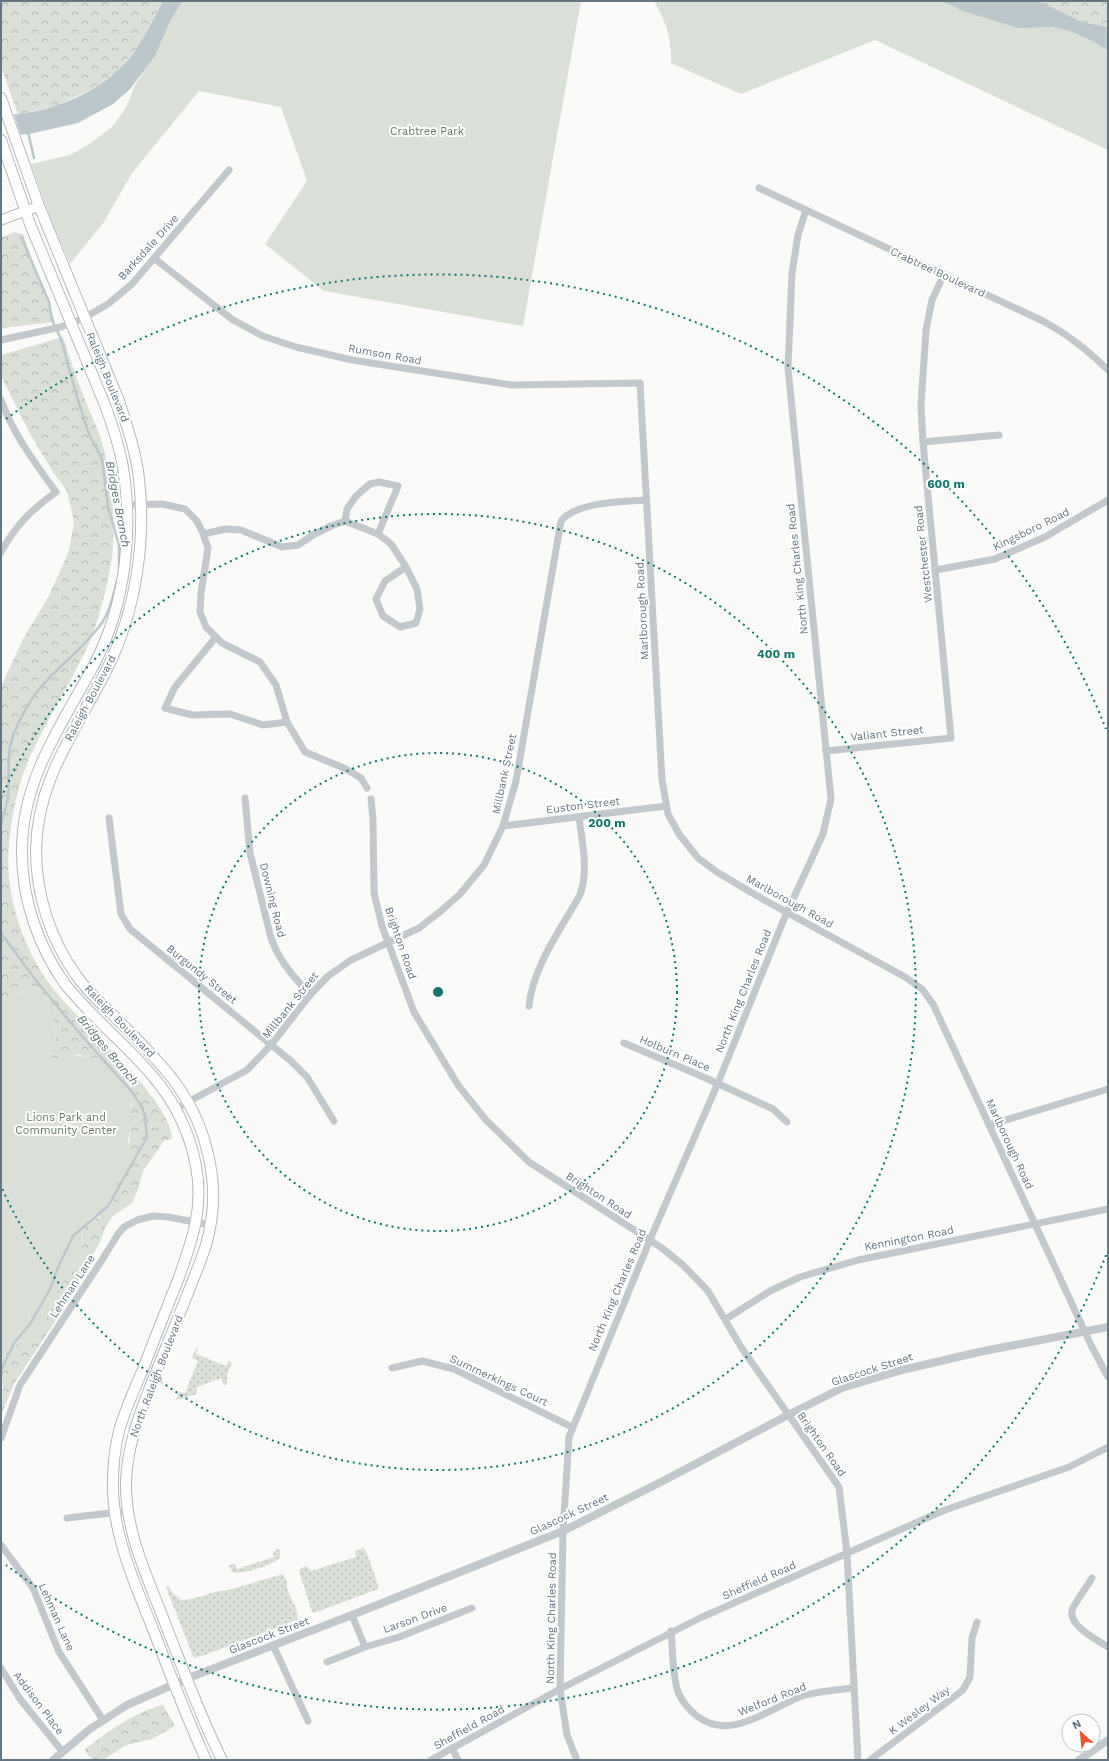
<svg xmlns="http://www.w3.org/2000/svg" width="1109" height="1761" font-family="'Work Sans',sans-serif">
	<defs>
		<pattern id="grass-dots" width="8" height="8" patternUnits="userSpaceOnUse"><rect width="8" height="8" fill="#dadfd7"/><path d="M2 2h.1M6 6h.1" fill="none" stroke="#b4b9b4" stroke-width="1.8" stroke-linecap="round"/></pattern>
		<pattern id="forest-crowns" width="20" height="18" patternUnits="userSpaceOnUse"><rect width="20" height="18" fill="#dadfd7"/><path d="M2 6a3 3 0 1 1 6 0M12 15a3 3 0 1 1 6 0" fill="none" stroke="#b4b9b4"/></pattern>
	</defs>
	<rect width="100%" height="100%" fill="#fafaf8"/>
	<g fill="url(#grass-dots)">
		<polygon points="197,1347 198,1348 196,1354 226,1366 229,1361 232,1362 227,1375 227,1384 224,1386 221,1378 197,1387 197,1394 176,1400 179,1392 185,1393 198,1361 192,1358"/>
		<polygon points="364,1548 368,1556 378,1585 378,1589 314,1613 312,1612 299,1571 301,1568 307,1566 311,1571 356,1557 355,1551"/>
		<path d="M278,1549L280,1551V1557C277,1564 239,1576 232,1572L229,1565L235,1564L237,1569L274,1557L273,1552Z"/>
		<path d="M283,1574L287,1581C284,1595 301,1606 297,1620L202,1656L195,1658L193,1656L166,1587L169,1586L171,1591L181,1600C198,1600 213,1590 229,1590Z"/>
	</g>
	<g fill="url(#forest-crowns)">
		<polygon points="1,1 163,1 138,47 116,72 92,89 56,106 18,115 1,66"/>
		<polygon points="1039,1 1108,1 1108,27 1082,22"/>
		<polygon points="14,232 23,234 55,322 1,328 1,238"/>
		<path d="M63,337C69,356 75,374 82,392C89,410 98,428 103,446C111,475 116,526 112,556C108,584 98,625 86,650C70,683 50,715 34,748C15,785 4,846 10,886C15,922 32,963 55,991C80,1023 172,1100 172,1139L164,1141L143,1171L138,1189L132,1203L112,1217L105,1228L100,1242L89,1262L54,1323L14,1384L1,1415L3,1385L1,1378V1359L11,1348L34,1334L45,1323L56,1292L70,1272L83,1244L82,1226L84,1219L100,1218L113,1196L110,1189C122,1176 130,1146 131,1129C131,1117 129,1109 135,1098L132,1083L112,1063L99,1056L92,1059L77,1054L54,1060L48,1054L56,1040L53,1025L55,1008L36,988L29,985C20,992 13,1001 1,997V687L23,639L48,598L69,551L74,522L67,491L53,472L30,434L1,376V355Z"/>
		<path d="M163,1705L175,1726L152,1739L126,1745L103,1760C94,1760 87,1758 85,1749C108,1732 134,1712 163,1705Z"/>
	</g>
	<g fill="#dadfd7">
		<polygon points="175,1 581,1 523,326 324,291 265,244 307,181 281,107 199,91 132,173 104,222 70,264 49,215 31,164 70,155 91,143 113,126 127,106 135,85 151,60"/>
		<path d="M654,1H988L1018,5L1108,48V150L875,40L741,94L671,63C672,40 666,21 654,1Z"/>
		<path d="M29,985L36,988L55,1008L53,1025L56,1040L48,1054L54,1059C74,1055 71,1053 92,1059L99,1056L107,1058L132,1083L136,1090L135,1099L131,1105V1130L128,1140L131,1157V1166L123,1180L115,1183L110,1189C122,1216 105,1216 84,1219L82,1226L83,1244L70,1272L56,1292L45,1323L34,1334L11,1348L1,1359V997C13,1001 20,992 29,985Z"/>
	</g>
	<g fill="#bbc7cb">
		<path d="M163,1H182L169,23L155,56L130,89L113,104L78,123L29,134L11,135L1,112C7,113 13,115 19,114C63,109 114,85 138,46C147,32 155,16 163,1Z"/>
		<polygon points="942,1 1039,1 1082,22 1108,27 1108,50 1088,39 1070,31 1053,27 1018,28 963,11"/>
	</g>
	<polygon fill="#fafaf8" points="1,110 13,112 21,136 1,136"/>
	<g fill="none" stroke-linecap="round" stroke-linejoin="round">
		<g stroke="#bbc7cb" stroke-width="2.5">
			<polyline points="28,132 34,158"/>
			<polyline points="21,237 49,302 52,320 61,339 77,397 89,434 102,459 108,507 119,545 119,572"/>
			<path d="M1,825C3,816 6,807 8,798C10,781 7,763 10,747C13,732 22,715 30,702C49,672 81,652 101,624C110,612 113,595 117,581"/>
			<polyline points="1,933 34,978 81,1035 132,1092 142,1107 145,1117 147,1137 108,1206 73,1236 59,1265 50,1289 30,1324 14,1343 1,1370"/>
		</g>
		<g stroke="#b3babf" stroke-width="11">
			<polyline id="secondary" points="1,220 39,206"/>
		</g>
		<g stroke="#b5babe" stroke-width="12">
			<g id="primary">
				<path d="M1,98L39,206L119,401C127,426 136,452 139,479C146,541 136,610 108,667C78,728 37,778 36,850C36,894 50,939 76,975C87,991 102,1005 116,1018C156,1058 193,1092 207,1150C215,1180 215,1214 206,1245C201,1261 194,1277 188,1293C176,1323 164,1353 152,1382C139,1415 127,1447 126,1482C125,1532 148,1578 165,1623C183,1669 200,1716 222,1760"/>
				<path d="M1,140L30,224L105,405C112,424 118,442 122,462C134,527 126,603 95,663C62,725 21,779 22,853C22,899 38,946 65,984C77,999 91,1013 105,1027C149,1070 184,1102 196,1166C204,1208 192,1241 178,1280C166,1310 154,1340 143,1369C134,1390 125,1410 119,1431C100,1512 128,1565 156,1637C172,1679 188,1720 206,1760"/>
			</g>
		</g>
		<g stroke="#c3c8cc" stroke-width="7">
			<path d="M759,188L1043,321C1069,335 1087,350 1108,370"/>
			<polyline points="155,259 233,320 263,336 296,347 352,360 512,385 640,383 662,780 668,814 679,834 698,858 717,872 759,897 905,977 922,989 933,1004 1091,1345 1108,1377"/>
			<polyline points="1,340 61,327 84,318 108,304 132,284 229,170"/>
			<path d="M1,400C13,434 35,463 56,492C31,510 16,525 1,552"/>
			<polyline points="923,442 999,435"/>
			<polyline points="126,505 162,504 185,509 197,521 202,531 208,548 201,593 200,612 206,627 222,643 260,662 276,685 287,722 305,752 344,768 361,778 367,788"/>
			<polyline points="345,521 347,509 356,496 370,484 379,482 398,486 378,534"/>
			<polyline points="204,534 225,529 241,530 282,547 298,545 313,535 331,526 345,521 378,534 391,544 406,567 417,589 420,609 416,623 400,627 383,616 376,599 385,581 406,567"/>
			<polyline points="936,570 995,559 1045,537 1108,500"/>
			<polyline points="216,637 175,687 165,708 192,715 230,714 263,725 287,722"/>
			<polyline points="826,751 951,738 923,442 921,406 926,330 932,300 944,274"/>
			<path d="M245,798L250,853L271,938C279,961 294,977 310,995"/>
			<polyline points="371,799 373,819 374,893 382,926 414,1012 458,1085 486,1120 529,1162 662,1248 684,1266 708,1291 741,1347 839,1487 847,1553 858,1760"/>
			<polyline points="109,818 121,914 130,929 291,1061 307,1077 334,1121"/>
			<polyline points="503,826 666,806"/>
			<path d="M529,1006C533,966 561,929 580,895C589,869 582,843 579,817"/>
			<polyline points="624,1043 708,1079 773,1109 787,1122"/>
			<path d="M177,1108L247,1070L271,1045L310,995L328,976L351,960L419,928L441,911L460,894L484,865L503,826L516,781L561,521C578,501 622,502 647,500"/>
			<polyline points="989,1125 1108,1089"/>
			<polyline points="726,1319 770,1291 800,1277 858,1260 1108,1209"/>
			<polyline points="392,1368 422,1361 454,1369 572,1427"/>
			<polyline points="1,1438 20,1385 102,1260 118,1234 124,1227 137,1220 153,1216 168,1217 210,1225"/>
			<polyline points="67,1518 128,1511"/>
			<polyline points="1,1545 33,1588 59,1652 103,1720"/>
			<path d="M1092,1578C1086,1588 1078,1598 1073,1608C1065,1624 1097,1640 1108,1647"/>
			<polyline points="352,1615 365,1647 399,1637 472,1608"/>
			<path d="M671,1631C673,1651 672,1673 678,1692C682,1701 689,1710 697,1716C731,1743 772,1706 805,1695C820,1691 837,1690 853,1688"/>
			<polyline points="273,1645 308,1721"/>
			<polyline points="327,1662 365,1647"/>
			<polyline points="1,1668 20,1699 62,1751"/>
			<polyline points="452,1748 458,1760"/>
			<polyline points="431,1760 560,1689 700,1618 945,1510 1069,1467 1108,1447"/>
			<polyline points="577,1760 567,1735 560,1689 563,1531 569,1437 652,1235 718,1083 784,919 823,834 831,799 788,368 792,273 798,235 806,210"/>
			<polyline points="870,1760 963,1690 970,1677 972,1638 977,1622"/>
		</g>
		<g stroke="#c3c8cc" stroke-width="8">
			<polyline points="53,1760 90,1729 127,1705 186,1679 352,1615 563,1531 663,1481 788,1415 842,1388 902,1370 979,1352 1108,1327"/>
			<polyline points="1079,1760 1108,1740"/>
		</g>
		<use href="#secondary" stroke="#fff" stroke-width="9"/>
		<use href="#primary" stroke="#fff" stroke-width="10"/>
	</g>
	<g fill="none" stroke="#0f766e" stroke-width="2" stroke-dasharray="2 4">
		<circle cx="438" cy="992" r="239"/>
		<path d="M1 798A478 478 0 1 1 1 1186"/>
		<path d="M1106 1255A718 718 0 0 1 6 1565M6 419A718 718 0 0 1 1106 729"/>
	</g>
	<g text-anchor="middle" stroke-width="4" stroke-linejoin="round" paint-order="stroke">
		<g font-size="11" fill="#687a64" stroke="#fff">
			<text x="427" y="135">Crabtree Park</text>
			<text x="66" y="1121">Lions Park and<tspan x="66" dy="13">Community Center</tspan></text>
		</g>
		<g font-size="11" fill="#657683" stroke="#fff">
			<text transform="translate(148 247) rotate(-48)" y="4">Barksdale Drive</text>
			<text transform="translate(938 272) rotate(25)" y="4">Crabtree Boulevard</text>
			<text transform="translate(385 354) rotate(10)" y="4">Rumson Road</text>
			<text transform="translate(108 377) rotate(68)" y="4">Raleigh Boulevard</text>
			<text transform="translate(1031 529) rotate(-26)" y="4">Kingsboro Road</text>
			<text transform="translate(923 554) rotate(-96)" y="4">Westchester Road</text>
			<text transform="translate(797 569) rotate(-96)" y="4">North King Charles Road</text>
			<text transform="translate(642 611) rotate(-93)" y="4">Marlborough Road</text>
			<text transform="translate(90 698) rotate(-62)" y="4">Raleigh Boulevard</text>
			<text transform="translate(887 733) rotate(-6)" y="4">Valiant Street</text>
			<text transform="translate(504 774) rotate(-78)" y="4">Millbank Street</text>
			<text transform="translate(583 805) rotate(-7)" y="4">Euston Street</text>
			<text transform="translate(273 900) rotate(76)" y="4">Downing Road</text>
			<text transform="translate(790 901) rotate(29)" y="4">Marlborough Road</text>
			<text transform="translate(401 943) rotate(71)" y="4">Brighton Road</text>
			<text transform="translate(202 974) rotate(39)" y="4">Burgundy Street</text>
			<text transform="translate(743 991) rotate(-68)" y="4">North King Charles Road</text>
			<text transform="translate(290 1005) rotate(-51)" y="4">Millbank Street</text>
			<text transform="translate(120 1021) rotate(46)" y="4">Raleigh Boulevard</text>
			<text transform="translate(675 1053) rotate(23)" y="4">Holburn Place</text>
			<text transform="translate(1010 1144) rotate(65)" y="4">Marlborough Road</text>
			<text transform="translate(599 1195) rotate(33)" y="4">Brighton Road</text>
			<text transform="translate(909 1238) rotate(-11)" y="4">Kennington Road</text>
			<text transform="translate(72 1286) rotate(-57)" y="4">Lehman Lane</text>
			<text transform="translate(617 1290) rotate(-67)" y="4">North King Charles Road</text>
			<text transform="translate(872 1369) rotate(-18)" y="4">Glascock Street</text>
			<text transform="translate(156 1376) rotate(-69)" y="4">North Raleigh Boulevard</text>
			<text transform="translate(499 1380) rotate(25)" y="4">Summerkings Court</text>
			<text transform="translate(822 1444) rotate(55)" y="4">Brighton Road</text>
			<text transform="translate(569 1514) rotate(-25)" y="4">Glascock Street</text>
			<text transform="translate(759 1580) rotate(-24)" y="4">Sheffield Road</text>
			<text transform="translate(57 1617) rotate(66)" y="4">Lehman Lane</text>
			<text transform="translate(415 1618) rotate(-20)" y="4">Larson Drive</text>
			<text transform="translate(551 1618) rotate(-89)" y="4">North King Charles Road</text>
			<text transform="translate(269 1635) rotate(-21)" y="4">Glascock Street</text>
			<text transform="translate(772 1699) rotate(-22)" y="4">Welford Road</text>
			<text transform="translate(39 1703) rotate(53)" y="4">Addison Place</text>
			<text transform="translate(919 1710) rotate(-37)" y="4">K Wesley Way</text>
			<text transform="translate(469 1727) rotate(-29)" y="4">Sheffield Road</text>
		</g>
		<g font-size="12" font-style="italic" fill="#60757c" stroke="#fff">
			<text transform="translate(118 504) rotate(79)" y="4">Bridges Branch</text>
			<text transform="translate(108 1050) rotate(50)" y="4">Bridges Branch</text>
		</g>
	</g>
	<circle cx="438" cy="992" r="6" fill="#0f766e" stroke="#fff" stroke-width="2"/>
	<g font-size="12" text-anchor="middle" font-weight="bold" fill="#0f766e" stroke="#fff" stroke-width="4" stroke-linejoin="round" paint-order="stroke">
		<text x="946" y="488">600 m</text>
		<text x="776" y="658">400 m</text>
		<text x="607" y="827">200 m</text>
	</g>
	<rect width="1109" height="1761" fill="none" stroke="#657683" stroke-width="4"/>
	<g transform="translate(1081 1733) rotate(333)"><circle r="19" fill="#ffffff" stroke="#c1c8cd"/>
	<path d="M0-3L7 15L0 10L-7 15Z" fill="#e4572e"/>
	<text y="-6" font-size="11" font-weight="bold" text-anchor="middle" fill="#657683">N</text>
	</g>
</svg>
